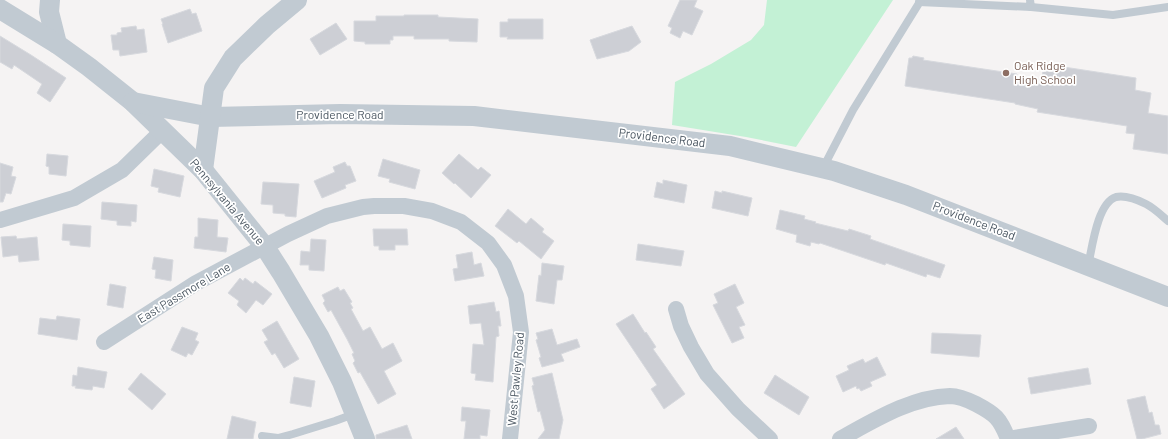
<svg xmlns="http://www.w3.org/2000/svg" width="1168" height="439" font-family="Barlow,sans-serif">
	<rect width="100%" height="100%" fill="#f5f3f3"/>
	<polygon fill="#c3f1d5" points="767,0 893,0 796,147 746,137 672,125 675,82 711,64 751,40 764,25"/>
	<g fill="#cdcfd5" stroke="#d7d9de">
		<polygon points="680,0 697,0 694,7 703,11 692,35 683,31 680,38 670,33 672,28 668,26"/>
		<polygon points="190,9 192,14 196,13 202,31 168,43 162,24 163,24 161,19"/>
		<polygon points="404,15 438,15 438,17 478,19 477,42 449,41 449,39 414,39 414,36 393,36 393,40 390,40 390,44 365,44 365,42 354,41 354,21 376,21 376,16 404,16"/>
		<polygon points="508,19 543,19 543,39 507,39 508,37 500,37 500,22 508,22"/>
		<polygon points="336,23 347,39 320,55 310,39"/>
		<polygon points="136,26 137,30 144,29 147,52 120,56 119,50 113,50 111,35 117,35 117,33 122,32 121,28"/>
		<polygon points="632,26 641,42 629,51 597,59 590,40"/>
		<polygon points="0,36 31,55 66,78 50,102 37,93 42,84 14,65 12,69 0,62"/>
		<polygon points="913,56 924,58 923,60 1017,74 1016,81 1041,84 1044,64 1136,78 1135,90 1151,93 1148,113 1168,116 1168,154 1133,149 1135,134 1126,133 1127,126 1037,112 1038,109 1015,104 1015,103 905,86 909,58 912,58"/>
		<polygon points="47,154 68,156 66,176 49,174 49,167 46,166"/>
		<polygon points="459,154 478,170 481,167 491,175 471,198 455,183 454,184 442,173"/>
		<polygon points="383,159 420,170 415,189 389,182 390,179 378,176"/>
		<polygon points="345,162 347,166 350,166 356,181 345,185 346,188 322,198 314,181 335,172 333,167"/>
		<polygon points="0,163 13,167 11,176 16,177 11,194 6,193 3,202 0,202"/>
		<polygon points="154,169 184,176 180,197 158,192 159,188 151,186"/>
		<polygon points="663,180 687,185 684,203 654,197 657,182 663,184"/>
		<polygon points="263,182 299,184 296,217 285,216 285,214 273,213 273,205 261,204"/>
		<polygon points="715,191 722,193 722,191 752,198 748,216 712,208"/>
		<polygon points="102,202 137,205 136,222 131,221 131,226 117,225 117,221 101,219"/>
		<polygon points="508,209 526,224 531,218 544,229 542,232 554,241 541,259 519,241 517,243 495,226"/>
		<polygon points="780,210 805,216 804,219 816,222 815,223 848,231 849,229 871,236 870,239 945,265 940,278 927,274 926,277 886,263 885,265 820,243 819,244 811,242 810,246 796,242 797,235 776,229"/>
		<polygon points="198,218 218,220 217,237 228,238 226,252 194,248 195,237 198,237"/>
		<polygon points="63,224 91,226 90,247 70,245 70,241 62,240"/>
		<polygon points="373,229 407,229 408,245 395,245 395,250 379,250 379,246 374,246"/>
		<polygon points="16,236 17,239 37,237 39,260 19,262 18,255 3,257 1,237"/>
		<polygon points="311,239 326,240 324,271 309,270 309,265 300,265 301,251 310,252"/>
		<polygon points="638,244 684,251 681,266 636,260"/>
		<polygon points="472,252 474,265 481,263 484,276 455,281 453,269 458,268 456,255"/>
		<polygon points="154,257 173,260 171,281 155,278 156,270 152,269"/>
		<polygon points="542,263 564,266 562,280 557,280 554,304 536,301 539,275 541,276"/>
		<polygon points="240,278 243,281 245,278 253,284 255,281 272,294 263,305 256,300 246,313 237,305 239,301 228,293"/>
		<polygon points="110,284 126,287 123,308 107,305"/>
		<polygon points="735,284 744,303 736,307 745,325 739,327 744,338 732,343 713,305 718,303 714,294"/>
		<polygon points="338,287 340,291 344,289 352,302 350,303 353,308 351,309 363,331 370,327 382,349 393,343 402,361 384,371 396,394 378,404 360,372 358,373 353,363 355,361 352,354 354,353 347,339 331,310 328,312 323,303 325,301 322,295"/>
		<polygon points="494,302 496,312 499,311 501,326 498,326 499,336 496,337 493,382 475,380 476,374 471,373 473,344 484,345 481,323 470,324 468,306"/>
		<polygon points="633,314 645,333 646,332 656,347 653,349 685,394 664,409 651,389 657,385 616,324"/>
		<polygon points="57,316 80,319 77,340 38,334 40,318 56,320"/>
		<polygon points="277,321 299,359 284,368 275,353 272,355 264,342 268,340 262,330"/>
		<polygon points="182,327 198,333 195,340 199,342 192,355 188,353 186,357 171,350"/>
		<polygon points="552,329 557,345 577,339 580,347 561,354 564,361 542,367 539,358 541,357 536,340 538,339 536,333"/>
		<polygon points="932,333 981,335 979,357 931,353"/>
		<polygon points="877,357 886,375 870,382 872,386 861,391 859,388 857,389 856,386 843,392 836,376 849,370 847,366 863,359 865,363"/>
		<polygon points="78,367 107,372 104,388 93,386 92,390 75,388 76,386 72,386 73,375 77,376"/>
		<polygon points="1088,368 1091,384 1031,394 1028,378"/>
		<polygon points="141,373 166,394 152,410 128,389"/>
		<polygon points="552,373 563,420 559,439 538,439 545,430 540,411 538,412 532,386 534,385 532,378"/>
		<polygon points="775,375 809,397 799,415 764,393"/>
		<polygon points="294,377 315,381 311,407 290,403"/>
		<polygon points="1145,396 1149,413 1152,412 1155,425 1159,425 1161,434 1142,439 1137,439 1127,400"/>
		<polygon points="462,407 490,410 487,436 480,435 480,439 464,439 466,421 461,421"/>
		<polygon points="232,416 256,422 253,439 227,439"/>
		<polygon points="407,425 412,439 376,439 376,435"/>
		<polygon points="956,427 964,439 936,439"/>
	</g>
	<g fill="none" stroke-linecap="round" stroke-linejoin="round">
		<g stroke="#c1cad2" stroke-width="8">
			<polyline points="919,2 1031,7 1030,0"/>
			<polyline points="1031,7 1113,15 1168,7"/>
			<polyline points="823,168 853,110 921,0"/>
			<path d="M1088,266C1092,249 1097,203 1116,197C1126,195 1138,200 1146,204C1154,208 1161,215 1168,221"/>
			<polyline points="262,436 278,438 293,434 335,421 354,414"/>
		</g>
		<g stroke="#c1cad2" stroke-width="16">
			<polyline points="0,220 74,198 122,170 163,130"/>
			<polyline points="676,309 681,326 691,347 707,374 738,409 770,439"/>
			<polyline points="104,342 196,283 288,234 327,216 363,207 374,206 404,206 432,211 461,222 488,243 504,265 516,296 521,332 510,439"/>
			<path d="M840,439C873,421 911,397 950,396C959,396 968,400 976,404C995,414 1000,418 1008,439"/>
			<polyline points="1008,439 1089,426"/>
		</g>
		<g stroke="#c1cad2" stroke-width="20">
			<polyline points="50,0 49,12 57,44"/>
			<polyline points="0,9 57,44 89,67 133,102 203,170 265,247 281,272 319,336 342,382 365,439"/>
			<polyline points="133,102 211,117 340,114 474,116 730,146 834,171 906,195 1168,297"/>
			<polyline points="203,170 214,88 233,58 267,25 297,0"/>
		</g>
	</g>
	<circle fill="#8d6e63" stroke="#fff" stroke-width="1.5" cx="1006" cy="73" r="4"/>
	<g text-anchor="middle" stroke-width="3.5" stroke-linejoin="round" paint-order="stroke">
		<g font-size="12" fill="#785e54" stroke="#fff" text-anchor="start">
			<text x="1014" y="70">Oak Ridge<tspan x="1014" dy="14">High School</tspan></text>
		</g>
		<g font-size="12" fill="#4a5661" stroke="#fff">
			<text x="340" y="119">Providence Road</text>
			<text transform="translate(662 138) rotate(7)" y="4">Providence Road</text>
			<text transform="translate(227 202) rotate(50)" y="4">Pennsylvania Avenue</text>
			<text transform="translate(974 221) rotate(21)" y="4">Providence Road</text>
			<text transform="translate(184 293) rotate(-31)" y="4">East Passmore Lane</text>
			<text transform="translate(516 379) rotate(-85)" y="4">West Pawley Road</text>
		</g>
	</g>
</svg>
